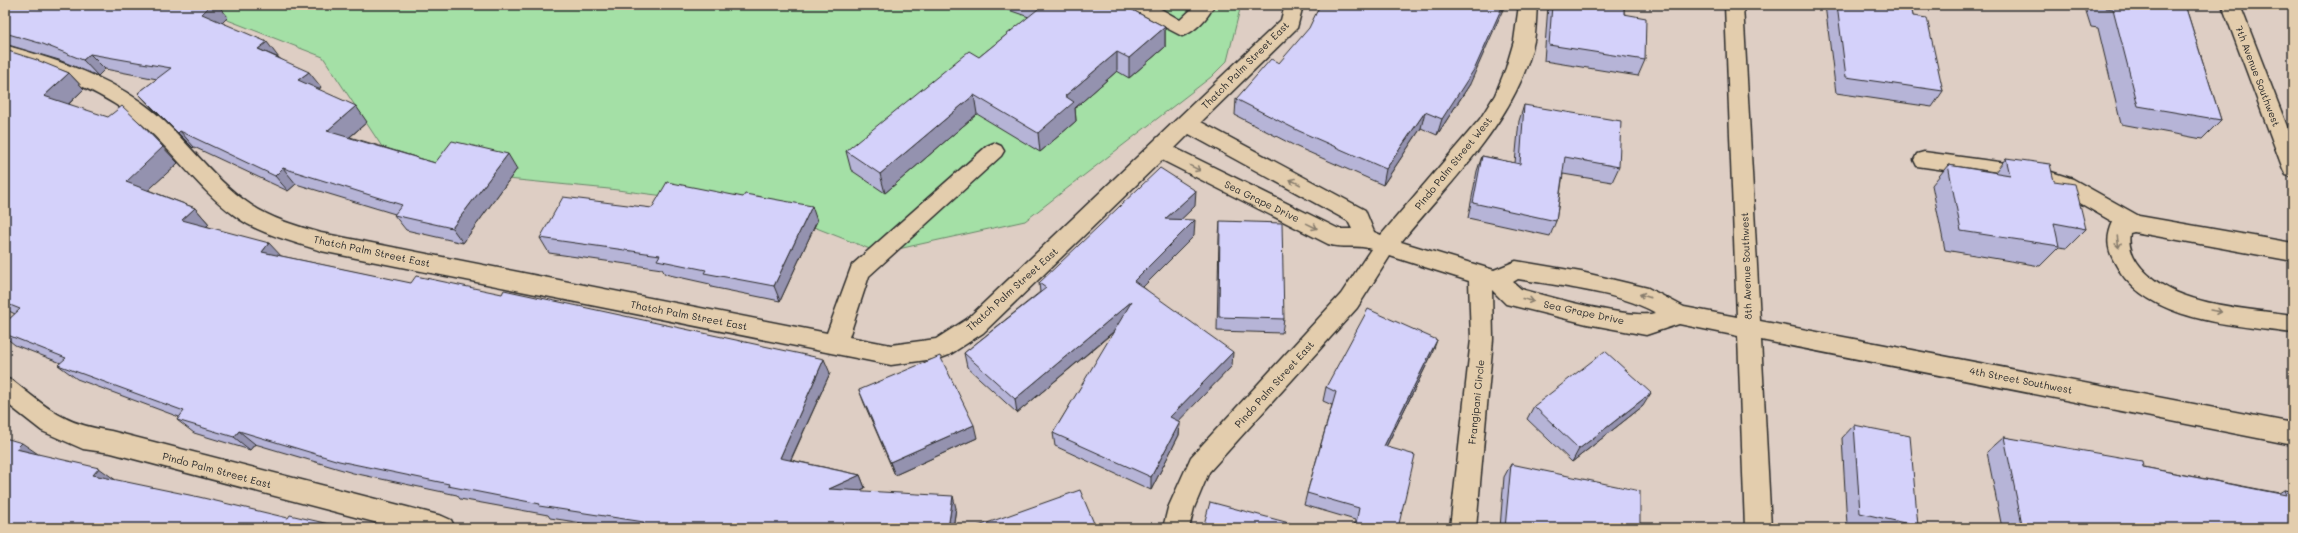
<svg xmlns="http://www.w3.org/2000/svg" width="2298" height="533" font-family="Mali,sans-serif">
	<rect width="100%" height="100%" fill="#decec4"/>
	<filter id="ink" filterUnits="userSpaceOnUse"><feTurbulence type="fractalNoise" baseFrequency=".025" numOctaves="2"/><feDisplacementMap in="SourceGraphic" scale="8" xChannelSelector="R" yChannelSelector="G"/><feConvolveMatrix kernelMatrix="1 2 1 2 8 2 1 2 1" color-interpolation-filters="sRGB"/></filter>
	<g filter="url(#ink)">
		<polygon fill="#a4e0a6" stroke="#688668" points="189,5 1241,5 1227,61 1211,77 1025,221 880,253 768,209 609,189 396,168 323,57"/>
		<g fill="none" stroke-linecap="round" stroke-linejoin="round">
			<g stroke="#2b2b2b" stroke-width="3">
				<g id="minor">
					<path d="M1130,5H1154L1180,20L1196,5H1214C1209,17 1195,32 1182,36L1132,10Z"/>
					<path d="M1285,5H1303L1297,28L1201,122L1365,210L1374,232L1381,235L1480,119L1495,95L1506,68L1514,41L1519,5H1537C1536,17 1536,30 1534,41C1518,118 1449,183 1401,242L1494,270L1516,261L1581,272L1648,288L1684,307L1737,317L1725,5H1743L1760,321L2293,423V445L1761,340L1771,528H1745L1738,336L1679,324L1646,335L1587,324L1506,304L1492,290L1493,339L1476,528H1450L1471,339L1469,281L1390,256L1357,308L1209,472L1194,508L1189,528H1163L1168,508L1191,457L1341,294L1371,249C1357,244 1342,249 1328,244L1162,160L983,333L949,355L941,358L891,365L321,251C292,241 258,234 234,215C194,186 167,141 127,112C90,86 48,71 5,59V45C53,59 100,73 141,102C182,131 209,177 251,205C272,219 297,226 321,233L827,333L852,265L987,146L994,143L1001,146L1004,151L1001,156L869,276L849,337L891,345L936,339L967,319L1281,20ZM1189,134L1348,221L1352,229H1339L1175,148ZM1518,279C1559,286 1620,292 1656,313C1630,320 1550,297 1521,289L1513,282Z"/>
					<polygon points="2222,5 2240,5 2293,142 2293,177 2286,175 2283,169"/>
					<path d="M1924,152L2036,167L2073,179L2139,216L2293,243V261L2134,232L2130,233C2128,244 2131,253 2137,262C2167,306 2245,308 2293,315V333C2235,325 2145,322 2115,263C2107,249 2106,237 2113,222L2059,191L2035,183L1917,166L1914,160L1917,154Z"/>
					<path d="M5,378L13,381C50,410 63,424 111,431L442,516L451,520L455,528H397L111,453L83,449L42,431L5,402Z"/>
				</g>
			</g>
			<use href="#minor" fill="#e3cdad" fill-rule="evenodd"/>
		</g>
		<g fill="#b6b4d7" stroke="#2b2b2b">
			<polygon points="5,5 228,17 222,23 279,58 321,87 319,90 367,122 350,137 435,163 517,169 463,243 406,230 394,215 395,214 296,184 288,191 194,147 193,148 153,109 138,93 157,79 105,69 98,76 59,60 5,44"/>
			<polygon points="994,5 1123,5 1165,27 1165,47 1129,78 1117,71 1075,108 1076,121 1040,152 977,114 885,193 851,170 846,151 979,57 1029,17"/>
			<polygon points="1548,5 1624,5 1624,14 1645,60 1638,76 1544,61"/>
			<polygon points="1825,5 1911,5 1913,16 1943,91 1932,107 1836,93"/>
			<polygon points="2084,5 2187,5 2186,8 2221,120 2202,139 2121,124 2098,28 2091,27"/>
			<polygon points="5,50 69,73 84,89 69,104 178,163 148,190 195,208 209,224 206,226 281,256 830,373 791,460 860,475 865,488 859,491 956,508 953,528 615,528 550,518 548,515 460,499 457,495 353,473 255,444 250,450 194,433 177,420 179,417 77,379 58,365 61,363 15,345 5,337 5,323 15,314 5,309"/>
			<polygon points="1470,84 1437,135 1421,128 1383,185 1297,147 1235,115 1236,99"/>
			<polygon points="1524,105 1619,167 1612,182 1563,174 1556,221 1550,236 1468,218 1477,171 1482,156 1515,163 1519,121"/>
			<polygon points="2006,158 2054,181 2086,229 2067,248 2059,247 2040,266 1945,250 1932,185 1948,165 1995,172"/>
			<polygon points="1195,206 1180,220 1194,236 1143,287 1232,366 1178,421 1180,422 1179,435 1151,490 1055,446 1053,433 1115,331 1017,413 967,367 964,353 1040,292 1039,283"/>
			<polygon points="652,208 817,221 780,301 711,287 710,284 665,274 662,269 549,253 540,238"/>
			<polygon points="1220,221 1284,319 1282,333 1217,331 1219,236"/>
			<polygon points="1432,354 1386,447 1398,528 1354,528 1355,520 1304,505 1307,493 1332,405 1323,401 1326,387"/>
			<polygon points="859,390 977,438 895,475 864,403"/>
			<polygon points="1534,406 1643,406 1572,462 1527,419"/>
			<polygon points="1854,425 1918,526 1915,528 1859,528 1847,525 1842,438"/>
			<polygon points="2004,437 2143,467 2279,493 2284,490 2293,492 2293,528 2002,528 1987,452"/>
			<polygon points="1511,464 1640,528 1500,528 1504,477"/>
		</g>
		<g fill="#9492af" stroke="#2b2b2b">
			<polygon points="211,5 218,5 228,17 215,30 202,14"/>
			<polygon points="1503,5 1505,5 1470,84 1437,135 1442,119"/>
			<polygon points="1165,27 1165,47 1129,78 1129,58"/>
			<polygon points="267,42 279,58 258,49"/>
			<polygon points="1117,52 1117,71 1075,108 1076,121 1040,152 1038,133 1065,96"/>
			<polygon points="90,54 105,69 98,76 83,60"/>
			<polygon points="309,72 321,87 310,96 298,80"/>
			<polygon points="69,73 84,89 60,112 44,96"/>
			<polygon points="974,95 977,114 885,193 880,174"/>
			<polygon points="356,106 367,122 339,146 327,131"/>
			<polygon points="1425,112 1421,128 1383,185 1386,169"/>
			<polygon points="139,122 178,163 141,197 126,182"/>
			<polygon points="180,131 194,147 193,148 178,133"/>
			<polygon points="508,154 517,169 463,243 452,228"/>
			<polygon points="283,168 296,184 288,191 275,176"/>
			<polygon points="1196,191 1195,206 1165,235 1165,219"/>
			<polygon points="812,206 817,221 780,301 774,286"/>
			<polygon points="195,208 209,224 197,235 182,220"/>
			<polygon points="1195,220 1194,236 1134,296 1134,281"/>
			<polygon points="269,243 283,258 262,252"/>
			<polygon points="1132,301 1133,315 1017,413 1015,399"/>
			<polygon points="1437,340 1432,354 1380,459 1384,446"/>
			<polygon points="1233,352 1232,366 1169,431 1170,417"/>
			<polygon points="824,359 830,373 786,470 780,458"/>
			<polygon points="1651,393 1643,406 1572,462 1579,449"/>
			<polygon points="1180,422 1179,435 1151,490 1151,477"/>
			<polygon points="974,425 977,438 895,475 890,462"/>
			<polygon points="239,431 255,444 250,450 234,437"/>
			<polygon points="22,443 41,456 16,449"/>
			<polygon points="99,468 117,481 93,475"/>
			<polygon points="860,475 865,488 835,501 829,489"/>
			<polygon points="953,496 956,508 953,528 948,528"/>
		</g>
		<g fill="#d4d1fa" stroke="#2b2b2b">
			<polygon points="5,5 211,5 202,14 267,42 258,49 309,72 298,80 356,106 327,131 435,163 452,141 508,154 452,228 394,215 402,205 283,168 275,176 180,131 178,133 138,93 171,68 90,54 83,60 43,44 5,33"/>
			<polygon points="1043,5 1123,5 1165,27 1129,58 1117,52 1065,96 1074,102 1038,133 974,95 880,174 846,151 969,51 979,57"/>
			<polygon points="1320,5 1503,5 1475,68 1442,119 1425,112 1386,169 1299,131 1236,99 1271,59 1279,63 1309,28"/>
			<polygon points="1552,5 1624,5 1624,14 1646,18 1645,60 1549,45"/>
			<polygon points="1837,5 1911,5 1913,16 1927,18 1943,91 1846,77"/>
			<polygon points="2105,5 2185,5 2221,120 2138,106 2113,9 2106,8"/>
			<polygon points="5,50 37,60 69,73 44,96 108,117 122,106 139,122 163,147 126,182 195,208 182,220 269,243 262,252 411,283 416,276 502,294 504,290 824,359 780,458 860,475 829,489 953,496 948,528 641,528 644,522 539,506 540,504 448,486 449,484 339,461 239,431 234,437 177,420 184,411 58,365 66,358 5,334 5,323 20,309 5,303"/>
			<polygon points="1524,105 1621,121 1619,167 1565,157 1556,221 1473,203 1482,156 1520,164"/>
			<polygon points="2006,158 2050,164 2054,181 2075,184 2086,229 2054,223 2059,246 1961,231 1948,165 2010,175"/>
			<polygon points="1160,168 1196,191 1165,219 1195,220 1134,281 1233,352 1170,417 1180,422 1151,477 1053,433 1132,301 1015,399 964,353 1046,288 1039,283"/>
			<polygon points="667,182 743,197 745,194 812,206 774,286 704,273 706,270 657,260 660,255 540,238 563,197 652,208"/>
			<polygon points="1220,221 1282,223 1284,319 1219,317"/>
			<polygon points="1368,309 1437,340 1384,446 1415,455 1398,528 1355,528 1359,508 1307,493 1336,392 1326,387"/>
			<polygon points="1605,351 1651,393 1579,449 1534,406"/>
			<polygon points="940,356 974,425 890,462 859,390"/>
			<polygon points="1854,425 1910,436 1918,526 1860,513"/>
			<polygon points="2004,437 2142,461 2143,467 2286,495 2284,490 2293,492 2293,528 2043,528 2022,524"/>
			<polygon points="5,438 22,443 16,449 99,468 93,475 199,497 288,518 290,515 346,528 5,528"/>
			<polygon points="1511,464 1640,491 1640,528 1505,528"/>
			<polygon points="1080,490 1096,528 973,528"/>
			<polygon points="1210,502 1293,524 1292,528 1203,528"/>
		</g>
		<defs><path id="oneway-shaft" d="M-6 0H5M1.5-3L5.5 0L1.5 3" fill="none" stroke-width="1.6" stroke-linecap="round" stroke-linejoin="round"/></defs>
		<g stroke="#877c6c">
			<use href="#oneway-shaft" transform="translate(1195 168) rotate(26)"/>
			<use href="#oneway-shaft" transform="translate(1295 182) rotate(-152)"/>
			<use href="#oneway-shaft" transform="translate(1312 226) rotate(26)"/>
			<use href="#oneway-shaft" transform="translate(2118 242) rotate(83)"/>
			<use href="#oneway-shaft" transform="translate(1645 296) rotate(-163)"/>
			<use href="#oneway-shaft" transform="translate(1528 300) rotate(14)"/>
			<use href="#oneway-shaft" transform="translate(2216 311) rotate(10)"/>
		</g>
	</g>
	<g text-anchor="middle" stroke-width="4" stroke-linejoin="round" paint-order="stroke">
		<g font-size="10" fill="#2b2b2b" stroke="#e3cdad">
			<text transform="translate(1245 65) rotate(-45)" y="4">Thatch Palm Street East</text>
			<text transform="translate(2258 76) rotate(69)" y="4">7th Avenue Southwest</text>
			<text transform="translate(1453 163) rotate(-51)" y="4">Pindo Palm Street West</text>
			<text transform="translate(1262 201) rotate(26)" y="4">Sea Grape Drive</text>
			<text transform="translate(372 251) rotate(12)" y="4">Thatch Palm Street East</text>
			<text transform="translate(1746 266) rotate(-92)" y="4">8th Avenue Southwest</text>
			<text transform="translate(1012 289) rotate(-42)" y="4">Thatch Palm Street East</text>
			<text transform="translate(1584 312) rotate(12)" y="4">Sea Grape Drive</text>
			<text transform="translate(689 315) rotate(11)" y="4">Thatch Palm Street East</text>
			<text transform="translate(2021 380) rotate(11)" y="4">4th Street Southwest</text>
			<text transform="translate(1274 384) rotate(-48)" y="4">Pindo Palm Street East</text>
			<text transform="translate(1476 402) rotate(-84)" y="4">Frangipani Circle</text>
			<text transform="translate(217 470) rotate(15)" y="4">Pindo Palm Street East</text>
		</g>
	</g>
	<rect width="2298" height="533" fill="none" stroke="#e3cdad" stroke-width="20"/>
	<rect x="10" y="10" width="2278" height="513" fill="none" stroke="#2b2b2b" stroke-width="1.5" filter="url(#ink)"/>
</svg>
